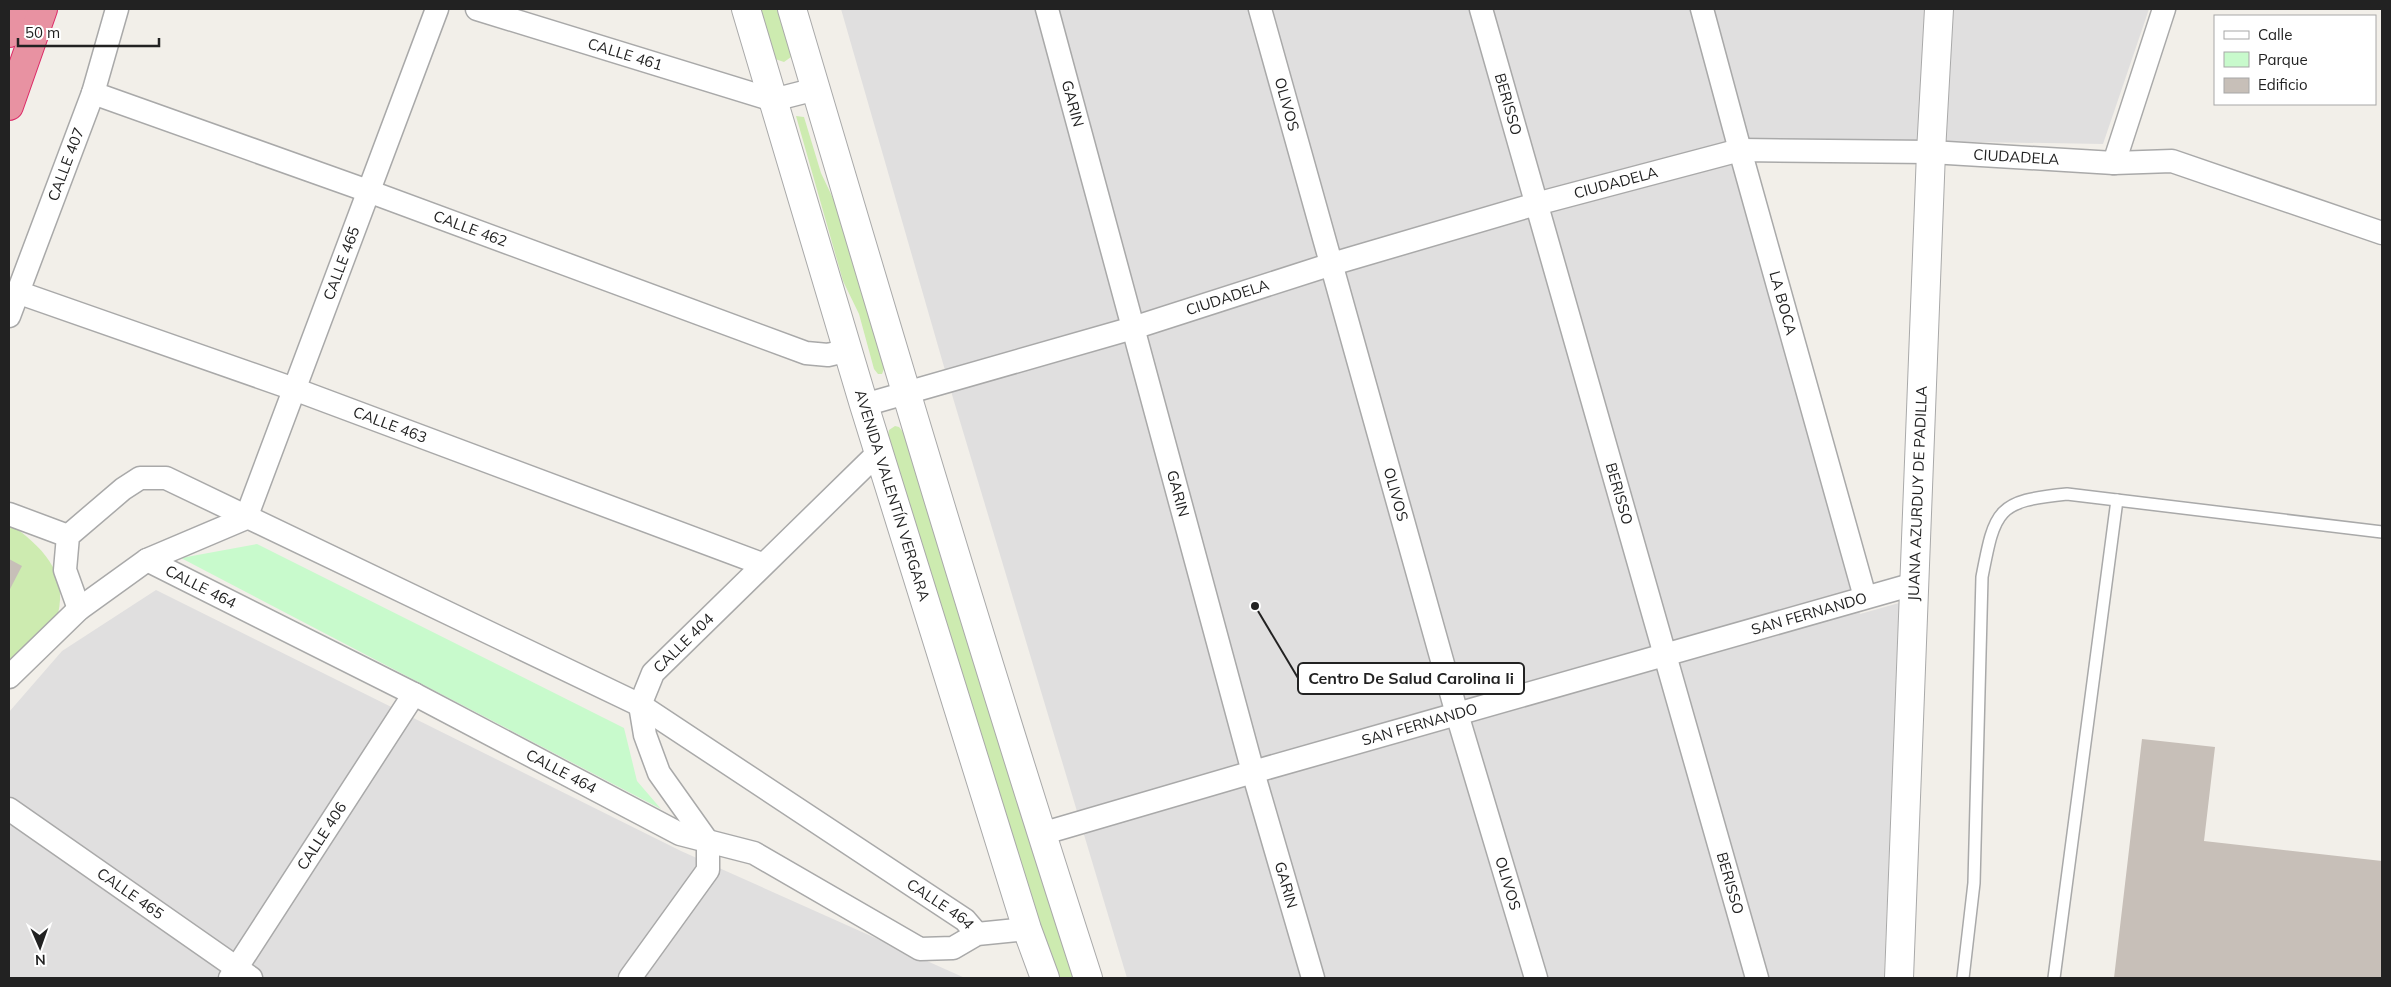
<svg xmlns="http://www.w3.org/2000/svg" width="2391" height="987" font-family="Mulish,sans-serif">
	<rect width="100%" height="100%" fill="#f2efe9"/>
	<g fill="#e0dfdf">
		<polygon points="841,9 2149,9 2103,144 1725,138 1860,614 1899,603 1884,978 1127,978 953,398"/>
		<polygon points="156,590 681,851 965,978 9,978 9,712 62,651"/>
	</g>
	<g fill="#cdebb0">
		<polygon points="760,9 777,9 790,52 791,57 784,62 775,59"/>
		<polygon points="796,116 804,117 821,173 839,211 885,366 882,374 878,374 874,369 859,314 843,281"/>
		<polygon points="895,426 899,427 903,432 1074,978 1056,978 887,441 889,430"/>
		<path d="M9,523C41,546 68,571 58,614L9,666Z"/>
	</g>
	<polygon fill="#c8facc" points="257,544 624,728 637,781 661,809 181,558"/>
	<g fill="#c7bfb8">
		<polygon points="9,559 22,566 9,591"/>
		<polygon points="2142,739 2215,747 2204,841 2382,861 2382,978 2114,978"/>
	</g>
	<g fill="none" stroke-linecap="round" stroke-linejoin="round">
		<g stroke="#a9a9a9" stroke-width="14">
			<g id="service">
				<path d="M1963,978L1974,883L1982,577C1995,509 1997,501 2067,494L2382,532"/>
				<polyline points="2054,978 2117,500"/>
			</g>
		</g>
		<g stroke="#a9a9a9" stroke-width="25">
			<g id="minor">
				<path id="s1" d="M477,9L773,100L816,89"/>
				<path id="s2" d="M1047,9L1253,772L1313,978"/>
				<path id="s3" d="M1260,9L1457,714L1536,978"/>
				<path id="s4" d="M1481,9L1757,978"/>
				<path id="s5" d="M1702,9L1740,150L1865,597"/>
				<path id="s6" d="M93,93L368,191L806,353L828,355L849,350"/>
				<polyline points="2114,163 2164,9"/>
				<path id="s7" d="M17,292L294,389L762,564"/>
				<path id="s8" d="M9,316L93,93L117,9"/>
				<path id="s9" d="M864,405L1133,328L1332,264L1536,204L1740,150L1931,152L2114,163L2172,161L2382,233"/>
				<polyline points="9,514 68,536"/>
				<path id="s10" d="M246,518L437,9"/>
				<path id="s11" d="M147,560L414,694L680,834L754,853L920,949L953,948L977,934L1027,929"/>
				<path id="s12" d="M79,609L65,570L68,536L123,489L140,478H166L640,705L965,920L977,934"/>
				<polyline points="9,677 79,609 147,560 246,518"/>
				<path id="s13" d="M9,809L251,978"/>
				<path id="s14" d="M1041,834L1253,772L1914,584"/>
				<path id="s15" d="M230,978L414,694"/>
				<path id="s16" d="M630,978L708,870V842L659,773L645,735L640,705L653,673L879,452"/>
			</g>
		</g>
		<g stroke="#a9a9a9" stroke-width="30">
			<g id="tertiary">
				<path id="s17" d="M746,9L864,405L1027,929L1045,978"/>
				<path d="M792,9C888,333 984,657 1088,978"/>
				<path id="s18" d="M1899,978L1931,152L1939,9"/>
			</g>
		</g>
		<g stroke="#dc2a67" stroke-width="30">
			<g id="motorway">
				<polyline points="9,33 17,9"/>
				<polyline points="9,106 43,9"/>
			</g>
		</g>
		<use href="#service" stroke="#fff" stroke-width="11"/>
		<use href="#minor" stroke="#fff" stroke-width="22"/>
		<use href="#tertiary" stroke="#fff" stroke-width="28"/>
		<use href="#motorway" stroke="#e892a2" stroke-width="28"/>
	</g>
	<g text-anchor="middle" stroke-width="4" stroke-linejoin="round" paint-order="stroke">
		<g font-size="15" fill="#222" stroke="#fff">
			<text dy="5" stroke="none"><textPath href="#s1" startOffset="155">CALLE 461</textPath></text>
			<text dy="5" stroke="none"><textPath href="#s2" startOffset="98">GARIN</textPath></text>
			<text dy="5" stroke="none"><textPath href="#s3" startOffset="99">OLIVOS</textPath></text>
			<text dy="5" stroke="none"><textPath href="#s4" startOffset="99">BERISSO</textPath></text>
			<text dy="5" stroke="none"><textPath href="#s9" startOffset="1189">CIUDADELA</textPath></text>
			<text dy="5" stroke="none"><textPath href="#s8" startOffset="162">CALLE 407</textPath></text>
			<text dy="5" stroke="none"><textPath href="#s9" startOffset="784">CIUDADELA</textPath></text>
			<text dy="5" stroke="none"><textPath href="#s6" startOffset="401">CALLE 462</textPath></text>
			<text dy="5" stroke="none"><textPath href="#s10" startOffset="272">CALLE 465</textPath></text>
			<text dy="5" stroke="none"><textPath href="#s9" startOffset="379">CIUDADELA</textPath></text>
			<text dy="5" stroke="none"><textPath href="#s5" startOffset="305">LA BOCA</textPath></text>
			<text dy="5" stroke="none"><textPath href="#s7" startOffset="396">CALLE 463</textPath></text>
			<text dy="5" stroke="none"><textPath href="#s18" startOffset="485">JUANA AZURDUY DE PADILLA</textPath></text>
			<text dy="5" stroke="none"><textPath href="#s17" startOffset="508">AVENIDA VALENTÍN VERGARA</textPath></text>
			<text dy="5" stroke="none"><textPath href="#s2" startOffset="502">GARIN</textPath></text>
			<text dy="5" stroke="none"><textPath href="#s3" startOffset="504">OLIVOS</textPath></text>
			<text dy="5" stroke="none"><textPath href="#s4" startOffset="504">BERISSO</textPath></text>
			<text dy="5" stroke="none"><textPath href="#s11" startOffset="60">CALLE 464</textPath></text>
			<text dy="5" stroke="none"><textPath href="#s14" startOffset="799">SAN FERNANDO</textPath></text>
			<text dy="5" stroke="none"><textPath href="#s16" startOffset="394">CALLE 404</textPath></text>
			<text dy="5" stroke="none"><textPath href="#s14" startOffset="394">SAN FERNANDO</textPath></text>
			<text dy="5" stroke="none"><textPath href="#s11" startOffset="465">CALLE 464</textPath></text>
			<text dy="5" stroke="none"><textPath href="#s15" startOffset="169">CALLE 406</textPath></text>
			<text dy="5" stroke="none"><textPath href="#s3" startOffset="909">OLIVOS</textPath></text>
			<text dy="5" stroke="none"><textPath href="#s4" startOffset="909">BERISSO</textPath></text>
			<text dy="5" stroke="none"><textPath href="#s2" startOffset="908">GARIN</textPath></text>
			<text dy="5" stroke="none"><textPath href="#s13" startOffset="148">CALLE 465</textPath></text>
			<text dy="5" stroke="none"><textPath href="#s12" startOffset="1080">CALLE 464</textPath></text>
		</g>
	</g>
	<path fill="none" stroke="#222" stroke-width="2" d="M1255 606L1298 678"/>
	<circle fill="#222" stroke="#fff" stroke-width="2" cx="1255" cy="606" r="5"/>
	<rect fill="#fff" stroke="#222" stroke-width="2" x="1298" y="663" width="226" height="31" rx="5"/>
	<g font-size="16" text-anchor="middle" font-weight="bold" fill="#222">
		<text x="1411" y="684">Centro De Salud Carolina Ii</text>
	</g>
	<rect width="2391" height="987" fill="none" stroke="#222222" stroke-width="20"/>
	<rect x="2214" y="15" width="162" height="90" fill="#ffffff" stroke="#a7a7a7"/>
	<rect x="2224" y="31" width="25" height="8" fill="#ffffff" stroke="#a7a7a7"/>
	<text x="2258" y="40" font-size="15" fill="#222222">Calle</text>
	<rect x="2224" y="52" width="25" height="15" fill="#c8facc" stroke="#a7a7a7"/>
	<text x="2258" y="65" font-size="15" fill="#222222">Parque</text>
	<rect x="2224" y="78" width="25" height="15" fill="#c7bfb8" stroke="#a7a7a7"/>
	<text x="2258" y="90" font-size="15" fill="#222222">Edificio</text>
	<g transform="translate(40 947) rotate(178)" stroke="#ffffff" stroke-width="4" paint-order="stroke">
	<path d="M0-4L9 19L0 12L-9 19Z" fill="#222222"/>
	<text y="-8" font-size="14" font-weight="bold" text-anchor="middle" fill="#222222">N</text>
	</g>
	<path d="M18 38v8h141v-8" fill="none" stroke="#222222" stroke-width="2.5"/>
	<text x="25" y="38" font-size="15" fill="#222222" stroke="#ffffff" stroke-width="4" paint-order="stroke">50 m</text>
</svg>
